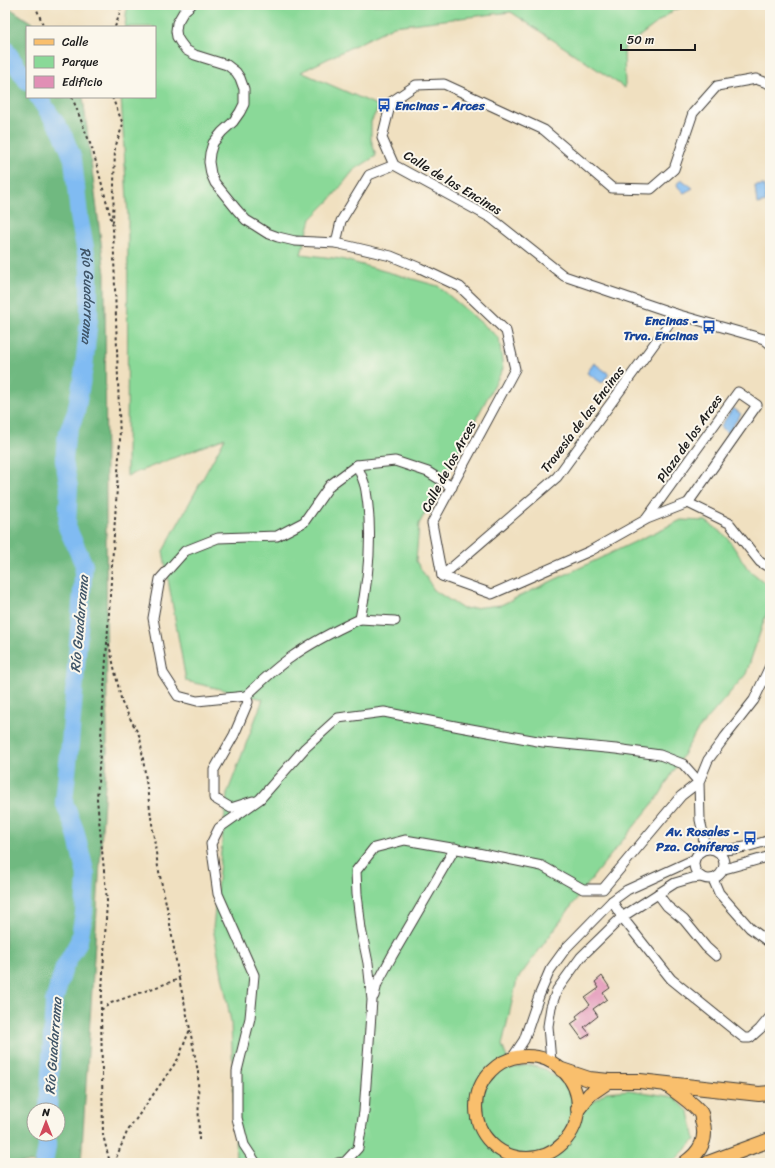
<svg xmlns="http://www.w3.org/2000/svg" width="775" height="1168" font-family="Sriracha,sans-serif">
	<rect width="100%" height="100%" fill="#fbf7ec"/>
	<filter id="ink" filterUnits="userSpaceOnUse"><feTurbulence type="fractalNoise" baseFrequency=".025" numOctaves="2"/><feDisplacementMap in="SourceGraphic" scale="8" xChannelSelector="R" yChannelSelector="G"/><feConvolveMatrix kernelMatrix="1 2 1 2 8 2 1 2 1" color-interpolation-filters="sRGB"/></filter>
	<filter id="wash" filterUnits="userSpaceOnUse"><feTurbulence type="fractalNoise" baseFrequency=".012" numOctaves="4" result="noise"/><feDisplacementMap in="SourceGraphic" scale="16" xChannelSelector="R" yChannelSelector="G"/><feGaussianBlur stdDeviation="0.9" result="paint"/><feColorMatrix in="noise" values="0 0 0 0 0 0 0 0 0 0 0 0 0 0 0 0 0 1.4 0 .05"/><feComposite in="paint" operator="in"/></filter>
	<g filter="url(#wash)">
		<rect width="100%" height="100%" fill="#f0e0c0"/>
		<polygon fill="#8ad998" stroke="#537a5a" points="127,5 692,5 674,10 624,48 625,88 511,12 394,26 301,72 379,106 371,122 371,139 376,156 354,170 329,201 311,219 301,254 341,259 438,286 499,338 503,369 419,524 416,561 434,590 463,609 501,605 681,520 706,521 727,537 748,569 770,587 770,603 746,674 697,731 659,796 596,873 517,980 502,1045 511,1068 529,1065 545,1069 592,1103 606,1092 629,1090 674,1097 689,1112 695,1140 676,1159 657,1163 236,1163 231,1022 213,928 227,794 263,699 186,681 163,551 225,438 127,476 128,217 121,97 155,97 155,27 125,27"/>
		<path fill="#6fb980" stroke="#466a4e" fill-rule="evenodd" d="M5,5L38,27H27V97H83L105,274L107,752L81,1163H5ZM34,1110H58V1134H34Z"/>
		<g fill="#80bbf2" stroke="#4e6c87">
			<polygon points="681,179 693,188 684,193 678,187 677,184"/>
			<polygon points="764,185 766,202 757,204 755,186"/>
			<polygon points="594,363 609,374 602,383 587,373"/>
			<polygon points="733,408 741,414 728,433 720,427"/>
		</g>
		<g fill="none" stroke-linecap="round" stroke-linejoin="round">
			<g stroke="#80bbf2" stroke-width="18">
				<polyline points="5,49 27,81"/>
				<path id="s1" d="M38,97L62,132L73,159L79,216L89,269V318L84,368L76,412L66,437L64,461L69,487L67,527L84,565L70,744L64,802L75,830L86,875L84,913L79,941L64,968L54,1001L48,1110"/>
				<polyline points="44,1163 47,1147 47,1134"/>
			</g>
		</g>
		<g id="blocks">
			<polygon fill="#e18fb5" points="602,976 610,988 603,993 607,999 593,1009 598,1016 584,1027 590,1034 582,1039 571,1024 578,1019 576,1016 590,1005 585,998 599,988 595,982"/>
		</g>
	</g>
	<g filter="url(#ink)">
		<use href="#blocks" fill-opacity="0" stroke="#3c3935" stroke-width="1"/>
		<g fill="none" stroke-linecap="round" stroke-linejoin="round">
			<g stroke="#3c3935" stroke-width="11">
				<g id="minor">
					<polyline points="191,5 184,11 177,23 176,31 177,37 180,42 186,50 195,55 227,65 236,72 240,78 244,89 244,104 240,112 233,122 222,132 213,143 210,153 209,162 211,174 215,183 237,210 246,220 256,226 267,233 278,237 295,241 336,243 391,256 420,268 460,287 506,331 515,369 432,523 442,576 492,594 590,551 647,519 688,503 729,523 760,562 770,568"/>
					<polyline points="770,84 756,79 717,86 693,113 674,169 651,189 612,188 544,130 444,84 416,85 391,102 382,138 394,165 491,218 564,276 676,314 764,339 770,344"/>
					<polyline points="336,243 341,221 369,175 394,165"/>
					<polyline points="647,518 738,392 757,405 688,503"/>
					<polyline points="442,576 557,477 676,314"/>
					<polyline points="360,619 395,621"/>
					<path d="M246,696C260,683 274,669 290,658C312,642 336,630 360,619C369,577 373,533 366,491C365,482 360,473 357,465"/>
					<polyline points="253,801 231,808 214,798 214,770 234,735 248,702 246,696 197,701 178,696 163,673 153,618 160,579 185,551 218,538 277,536 304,522 330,485 357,465 395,461 428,472 452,487"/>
					<circle cx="709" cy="864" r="15"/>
					<polyline points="704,849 703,833 700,820 699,782 708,760 725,737 754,700 770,666"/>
					<path d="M717,850C737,850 751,846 770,840"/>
					<path d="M724,869C739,865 755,861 770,856"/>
					<polyline points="713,879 719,893 750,928 770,943"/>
					<polyline points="658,894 667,906 684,920 706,947 716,956"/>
					<polyline points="612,901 622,917 671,979 739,1034 744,1038 750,1038 760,1029 770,1017"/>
					<polyline points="374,996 377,984 392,956 455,848"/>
					<polyline points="512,1058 524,1040 539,996 550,970 566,948 612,901 627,890 695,859"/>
					<polyline points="551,1062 548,1026 551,1007 557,990 581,957 622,917 675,883 692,878 701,877"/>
					<polyline points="256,1163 244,1145 237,1118 237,1071 250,1018 254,975 218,894 211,844 219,828 260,799 305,748 338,718 384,712 460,727 543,742 616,749 660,755 683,764 699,782 681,796 603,889 583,889 542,866 463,850 405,840 374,848 356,871 357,894 361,929 368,963 372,1000 364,1112 358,1148 345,1162 338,1163"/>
				</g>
			</g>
			<g stroke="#3c3935" stroke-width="14">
				<circle id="major" cx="527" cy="1107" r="51"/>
			</g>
			<g stroke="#3c3935" stroke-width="16">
				<g id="highway">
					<polyline points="562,1070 589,1079 609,1081 640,1081 759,1094 770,1093"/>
					<path d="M667,1085C678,1093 690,1101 699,1111C701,1113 702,1117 702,1120C708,1139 701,1152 685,1163"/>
					<polyline points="578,1109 590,1094 609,1081"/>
					<polyline points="708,1163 770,1140"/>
				</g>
			</g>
			<g stroke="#3c3935" stroke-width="2" stroke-dasharray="3 3" stroke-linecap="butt">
				<polyline points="35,5 44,27"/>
				<polyline points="115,27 120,13 121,5"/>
				<polyline points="72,97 93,151 113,226 120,441 97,799 107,901 101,1010 103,1135 110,1163"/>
				<polyline points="112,97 123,124 115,148 113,223"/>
				<polyline points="101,1010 111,1003 179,979 168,912 158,867 140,737 122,703 108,640"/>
				<polyline points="190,1030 198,1072 199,1140"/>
				<polyline points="114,1163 127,1132 178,1059 190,1029 179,979"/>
			</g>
			<use href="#minor" stroke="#fff" stroke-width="9"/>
			<use href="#major" stroke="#f9bf6d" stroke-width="12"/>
			<use href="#highway" stroke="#f9bf6d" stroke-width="14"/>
		</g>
	</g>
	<defs>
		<g id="bus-bare" transform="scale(1.08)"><path d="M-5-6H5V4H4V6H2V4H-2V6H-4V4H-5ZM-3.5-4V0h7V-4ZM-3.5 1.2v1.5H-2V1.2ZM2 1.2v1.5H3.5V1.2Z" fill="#1a4fb4" stroke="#fbf7ec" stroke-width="2.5" paint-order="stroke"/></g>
	</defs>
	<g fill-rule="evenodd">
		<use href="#bus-bare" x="384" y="105"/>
		<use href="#bus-bare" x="709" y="327"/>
		<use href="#bus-bare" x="750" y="838"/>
	</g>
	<g text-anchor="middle" stroke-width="4" stroke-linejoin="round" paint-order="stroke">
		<g font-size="13" font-weight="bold" fill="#164399" stroke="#fbf7ec" text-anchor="end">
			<text x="395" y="110" text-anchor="start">Encinas - Arces</text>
			<text x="698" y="325">Encinas -<tspan x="698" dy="15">Trva. Encinas</tspan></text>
			<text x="739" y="836">Av. Rosales -<tspan x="739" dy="15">Pza. Coníferas</tspan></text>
		</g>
		<g font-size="13" fill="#1c1c1c" stroke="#fbf7ec">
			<text transform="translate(453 182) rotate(31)" y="5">Calle de las Encinas</text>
			<text transform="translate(582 419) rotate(-53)" y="5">Travesía de las Encinas</text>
			<text transform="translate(689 438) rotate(-55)" y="5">Plaza de los Arces</text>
			<text transform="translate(448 466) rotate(-62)" y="5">Calle de los Arces</text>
		</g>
		<g font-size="14" font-style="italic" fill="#3f5467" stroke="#fbf7ec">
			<text dy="5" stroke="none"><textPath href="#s1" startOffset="209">Río Guadarrama</textPath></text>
			<text transform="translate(79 624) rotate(-85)" y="5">Río Guadarrama</text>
			<text transform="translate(53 1046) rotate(-86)" y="5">Río Guadarrama</text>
		</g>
	</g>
	<rect width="775" height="1168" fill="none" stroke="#fbf7ec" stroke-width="20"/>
	<rect x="26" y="26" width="130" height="72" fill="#fbf7ec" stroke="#a29f99"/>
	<rect x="34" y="39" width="20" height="6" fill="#f9bf6d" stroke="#a29f99"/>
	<text x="62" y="46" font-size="12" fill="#1c1c1c">Calle</text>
	<rect x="34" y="56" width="20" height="12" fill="#8ad998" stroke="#a29f99"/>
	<text x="62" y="66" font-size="12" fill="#1c1c1c">Parque</text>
	<rect x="34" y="76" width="20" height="12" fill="#e18fb5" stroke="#a29f99"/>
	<text x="62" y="86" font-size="12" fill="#1c1c1c">Edificio</text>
	<g transform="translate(46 1122)"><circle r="19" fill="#fbf7ec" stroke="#a29f99"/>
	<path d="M0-3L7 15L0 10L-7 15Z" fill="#d1495b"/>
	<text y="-6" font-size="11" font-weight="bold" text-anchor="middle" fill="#1c1c1c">N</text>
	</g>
	<path d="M621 44v6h74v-6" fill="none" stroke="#1c1c1c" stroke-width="2"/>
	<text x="627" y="44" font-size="12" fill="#1c1c1c" stroke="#fbf7ec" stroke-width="3" paint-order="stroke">50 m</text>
</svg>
